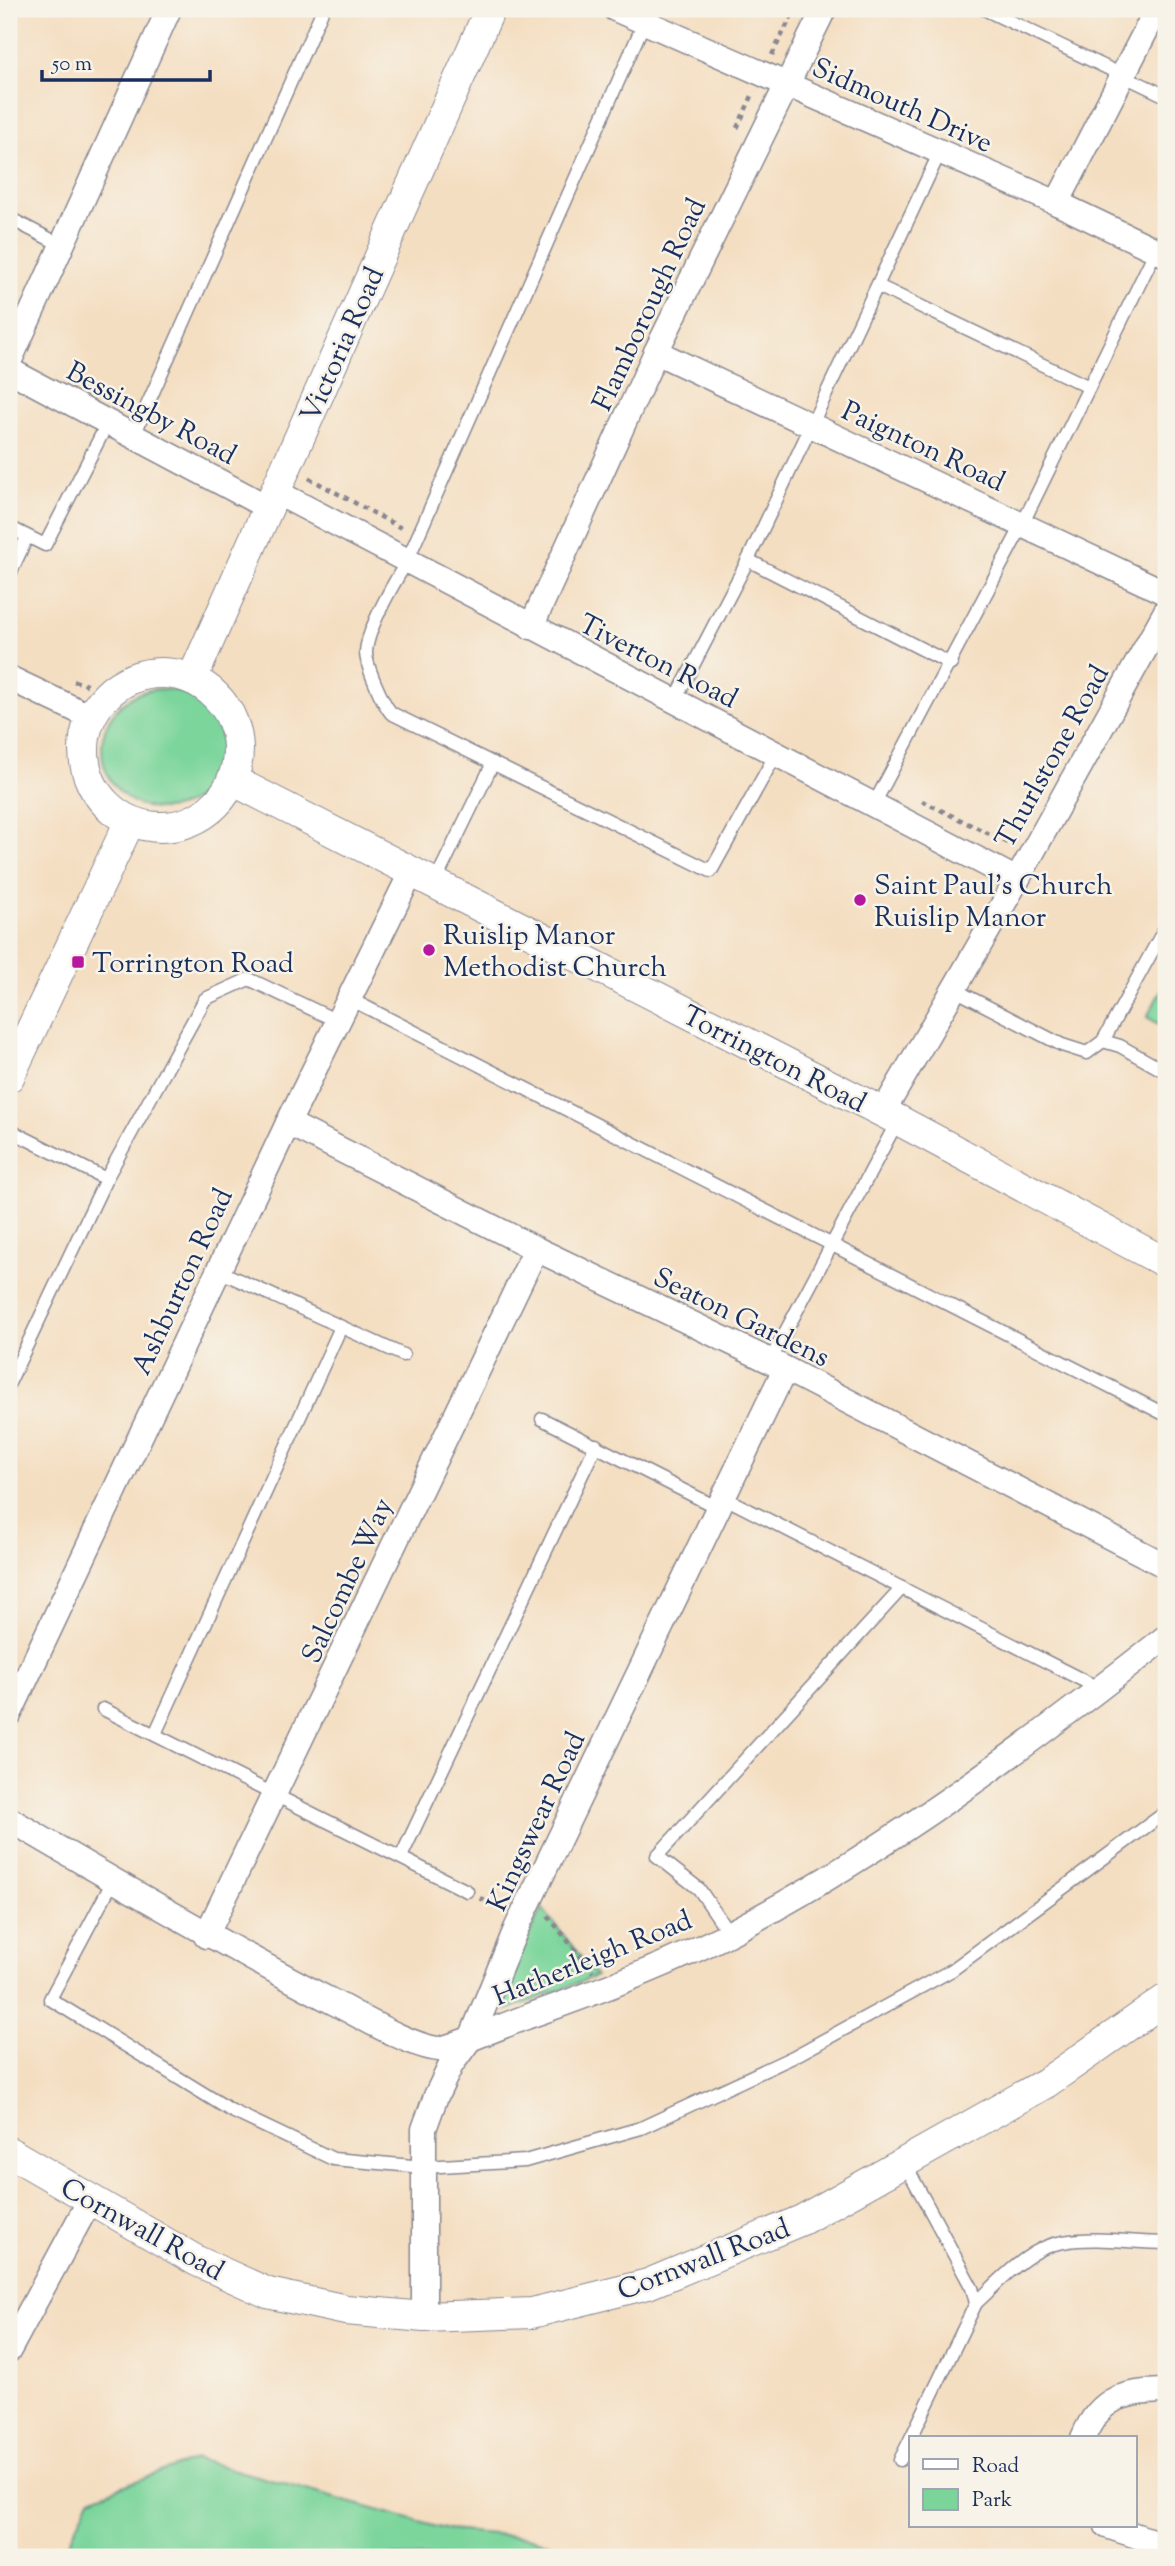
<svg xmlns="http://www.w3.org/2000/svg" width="1175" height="2566" font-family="'Sorts Mill Goudy',serif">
	<rect width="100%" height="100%" fill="#f7f3e8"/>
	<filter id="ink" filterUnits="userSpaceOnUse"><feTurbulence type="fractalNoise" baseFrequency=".0143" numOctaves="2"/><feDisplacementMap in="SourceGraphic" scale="14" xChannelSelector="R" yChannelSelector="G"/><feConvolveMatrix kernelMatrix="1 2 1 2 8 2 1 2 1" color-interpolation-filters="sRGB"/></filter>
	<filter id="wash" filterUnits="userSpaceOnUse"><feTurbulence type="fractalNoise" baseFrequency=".00686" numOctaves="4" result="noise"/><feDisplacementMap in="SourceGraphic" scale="28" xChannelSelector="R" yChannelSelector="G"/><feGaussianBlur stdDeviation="1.57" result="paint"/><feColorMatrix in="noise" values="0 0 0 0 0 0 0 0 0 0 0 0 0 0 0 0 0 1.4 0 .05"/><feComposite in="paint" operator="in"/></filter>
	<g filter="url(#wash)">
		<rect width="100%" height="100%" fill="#f4dec1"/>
		<g fill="#7bd59b" stroke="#4b827c" stroke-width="2">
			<circle cx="162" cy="749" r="60"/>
			<polygon points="1166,981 1166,1028 1147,1017"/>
			<polygon points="542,1908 596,1976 507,2010 499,2001 500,1992"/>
			<polygon points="196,2459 448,2530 527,2537 593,2557 62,2557 90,2498"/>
		</g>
	</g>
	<g filter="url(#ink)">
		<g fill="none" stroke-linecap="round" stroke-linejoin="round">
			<g stroke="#888690" stroke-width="15">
				<g id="service">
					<path d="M650,9L407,561C395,581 367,629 366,652C366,666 382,702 391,713L711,871L776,754"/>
					<polyline points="984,9 1166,96"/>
					<polyline points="9,14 11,9"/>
					<polyline points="9,218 63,246"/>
					<polyline points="878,286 1089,387"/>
					<polyline points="134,435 323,9"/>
					<polyline points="9,527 45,545 108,422"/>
					<polyline points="748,560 951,664"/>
					<polyline points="9,576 27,537"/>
					<polyline points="674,702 748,560 939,154"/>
					<polyline points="874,804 1016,537 1156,250"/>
					<polyline points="435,882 493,763"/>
					<polyline points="953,989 1062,1045 1087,1053 1103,1041 1120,1046 1166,1072"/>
					<polyline points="348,998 1166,1415"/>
					<polyline points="1103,1041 1166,926"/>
					<polyline points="9,1130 106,1179"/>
					<polyline points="219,1271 403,1355"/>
					<polyline points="770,1361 898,1120"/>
					<polyline points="9,1383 106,1179 205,999 249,979 337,1021"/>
					<polyline points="542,1419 718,1508"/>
					<polyline points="723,1497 1100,1689"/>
					<polyline points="103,1709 467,1891"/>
					<polyline points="155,1734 340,1329"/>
					<polyline points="401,1857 596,1445"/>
					<polyline points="113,1881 50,1999 232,2111 333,2159 424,2167 525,2161 641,2128 793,2057 952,1970 1166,1812"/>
					<polyline points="729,1933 699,1889 657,1856 902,1588"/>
					<polyline points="905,2164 972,2288 976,2303 911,2438"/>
					<path d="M976,2303C1000,2281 1029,2247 1063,2242C1097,2236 1132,2243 1166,2243"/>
					<polyline points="900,2460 911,2438"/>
				</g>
			</g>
			<g stroke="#888690" stroke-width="27">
				<g id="minor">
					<polyline points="615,9 1057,203 1166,255"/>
					<polyline points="1057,203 1157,9"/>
					<polyline points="656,352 1166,593"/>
					<polyline points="9,362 169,9"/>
					<polyline points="9,370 267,507"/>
					<polyline points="274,491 1017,880"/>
					<polyline points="531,627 656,352 824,9"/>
					<polyline points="9,678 91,717"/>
					<polyline points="883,1112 1017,880 1166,611"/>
					<polyline points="288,1123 536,1249 770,1361 1166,1566"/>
					<polyline points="9,1715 288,1123 411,873"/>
					<path d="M9,1819C117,1883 224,1945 335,2003C360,2016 412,2047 439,2049C444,2050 513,2022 526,2017C595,1993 664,1967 730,1933C887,1851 1027,1746 1166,1637"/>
					<polyline points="206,1936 536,1249"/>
					<polyline points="424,2317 424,2129 436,2096 451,2065 472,2036 516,1929 785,1369"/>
					<polyline points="9,2350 90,2200"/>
					<path d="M1083,2438C1100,2396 1125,2392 1166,2391"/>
					<polyline points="1107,2526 1155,2542 1166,2540"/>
				</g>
			</g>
			<g stroke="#888690" stroke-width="32">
				<g id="tertiary">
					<circle cx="161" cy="750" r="77"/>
					<polyline points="192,679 490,9"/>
					<polyline points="232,780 898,1120 1166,1263"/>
					<polyline points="9,1077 130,821"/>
					<polyline points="9,2152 197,2261 268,2293 346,2310 424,2317 532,2313 648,2284 802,2220 1046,2083 1166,1999"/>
				</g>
			</g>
			<g stroke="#888690" stroke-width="4.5" stroke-dasharray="5 5" stroke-linecap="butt">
				<polyline points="516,19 520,9"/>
				<polyline points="772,55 795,9"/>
				<polyline points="737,128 753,94"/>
				<polyline points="309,478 403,529"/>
				<polyline points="74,681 87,685"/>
				<polyline points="922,801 1012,845"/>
				<polyline points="1159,1587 1166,1597"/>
				<polyline points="480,1898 503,1910"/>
				<polyline points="548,1916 593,1972"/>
			</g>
			<use href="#service" stroke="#fff" stroke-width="12"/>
			<use href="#minor" stroke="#fff" stroke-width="24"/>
			<use href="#tertiary" stroke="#fff" stroke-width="30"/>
		</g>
	</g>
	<g fill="#b5179e" stroke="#f7f3e8" stroke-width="2.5">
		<circle cx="860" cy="900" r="7"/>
		<circle cx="429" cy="950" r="7"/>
		<rect x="71" y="955" width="14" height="14" rx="3.5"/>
	</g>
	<g text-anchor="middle" stroke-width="5" stroke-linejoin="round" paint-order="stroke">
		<g font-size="28" fill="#1b2f5e" stroke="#f7f3e8">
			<text transform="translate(903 104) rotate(24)" y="10">Sidmouth Drive</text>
			<text transform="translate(648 304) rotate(-65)" y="10">Flamborough Road</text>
			<text transform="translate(341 344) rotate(-66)" y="10">Victoria Road</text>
			<text transform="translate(152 412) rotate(28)" y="10">Bessingby Road</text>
			<text transform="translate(924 445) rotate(25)" y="10">Paignton Road</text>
			<text transform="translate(659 660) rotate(27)" y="10">Tiverton Road</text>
			<text transform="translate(1051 756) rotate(-61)" y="10">Thurlstone Road</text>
			<text transform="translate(775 1058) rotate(27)" y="10">Torrington Road</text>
			<text transform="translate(181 1281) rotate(-65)" y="10">Ashburton Road</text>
			<text transform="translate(742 1316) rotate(26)" y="10">Seaton Gardens</text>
			<text transform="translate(346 1580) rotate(-65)" y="10">Salcombe Way</text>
			<text transform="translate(535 1821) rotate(-65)" y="10">Kingswear Road</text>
			<text transform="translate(592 1957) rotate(-22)" y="10">Hatherleigh Road</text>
			<text transform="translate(143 2228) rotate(29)" y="10">Cornwall Road</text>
			<text transform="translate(703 2258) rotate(-21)" y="10">Cornwall Road</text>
		</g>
		<g font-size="28" fill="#1b2f5e" stroke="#f7f3e8" text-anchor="start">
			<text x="874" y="894">Saint Paul's Church<tspan x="874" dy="32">Ruislip Manor</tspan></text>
			<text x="443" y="944">Ruislip Manor<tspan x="443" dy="32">Methodist Church</tspan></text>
			<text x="92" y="972">Torrington Road</text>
		</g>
	</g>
	<rect width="1175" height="2566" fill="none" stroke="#f7f3e8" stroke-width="35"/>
	<rect x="909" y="2436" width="228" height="91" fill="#f7f3e8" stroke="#9fa5b1" stroke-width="2"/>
	<rect x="923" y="2459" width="35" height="10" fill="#ffffff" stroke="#9fa5b1" stroke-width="2"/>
	<text x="972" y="2472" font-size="21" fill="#1b2f5e">Road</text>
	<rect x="923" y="2489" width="35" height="21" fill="#7bd59b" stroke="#9fa5b1" stroke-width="2"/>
	<text x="972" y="2506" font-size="21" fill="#1b2f5e">Park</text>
	<path d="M42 70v10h168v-10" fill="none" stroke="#1b2f5e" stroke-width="3.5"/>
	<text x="52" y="70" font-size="21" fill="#1b2f5e" stroke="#f7f3e8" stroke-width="5" paint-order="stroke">50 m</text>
</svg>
